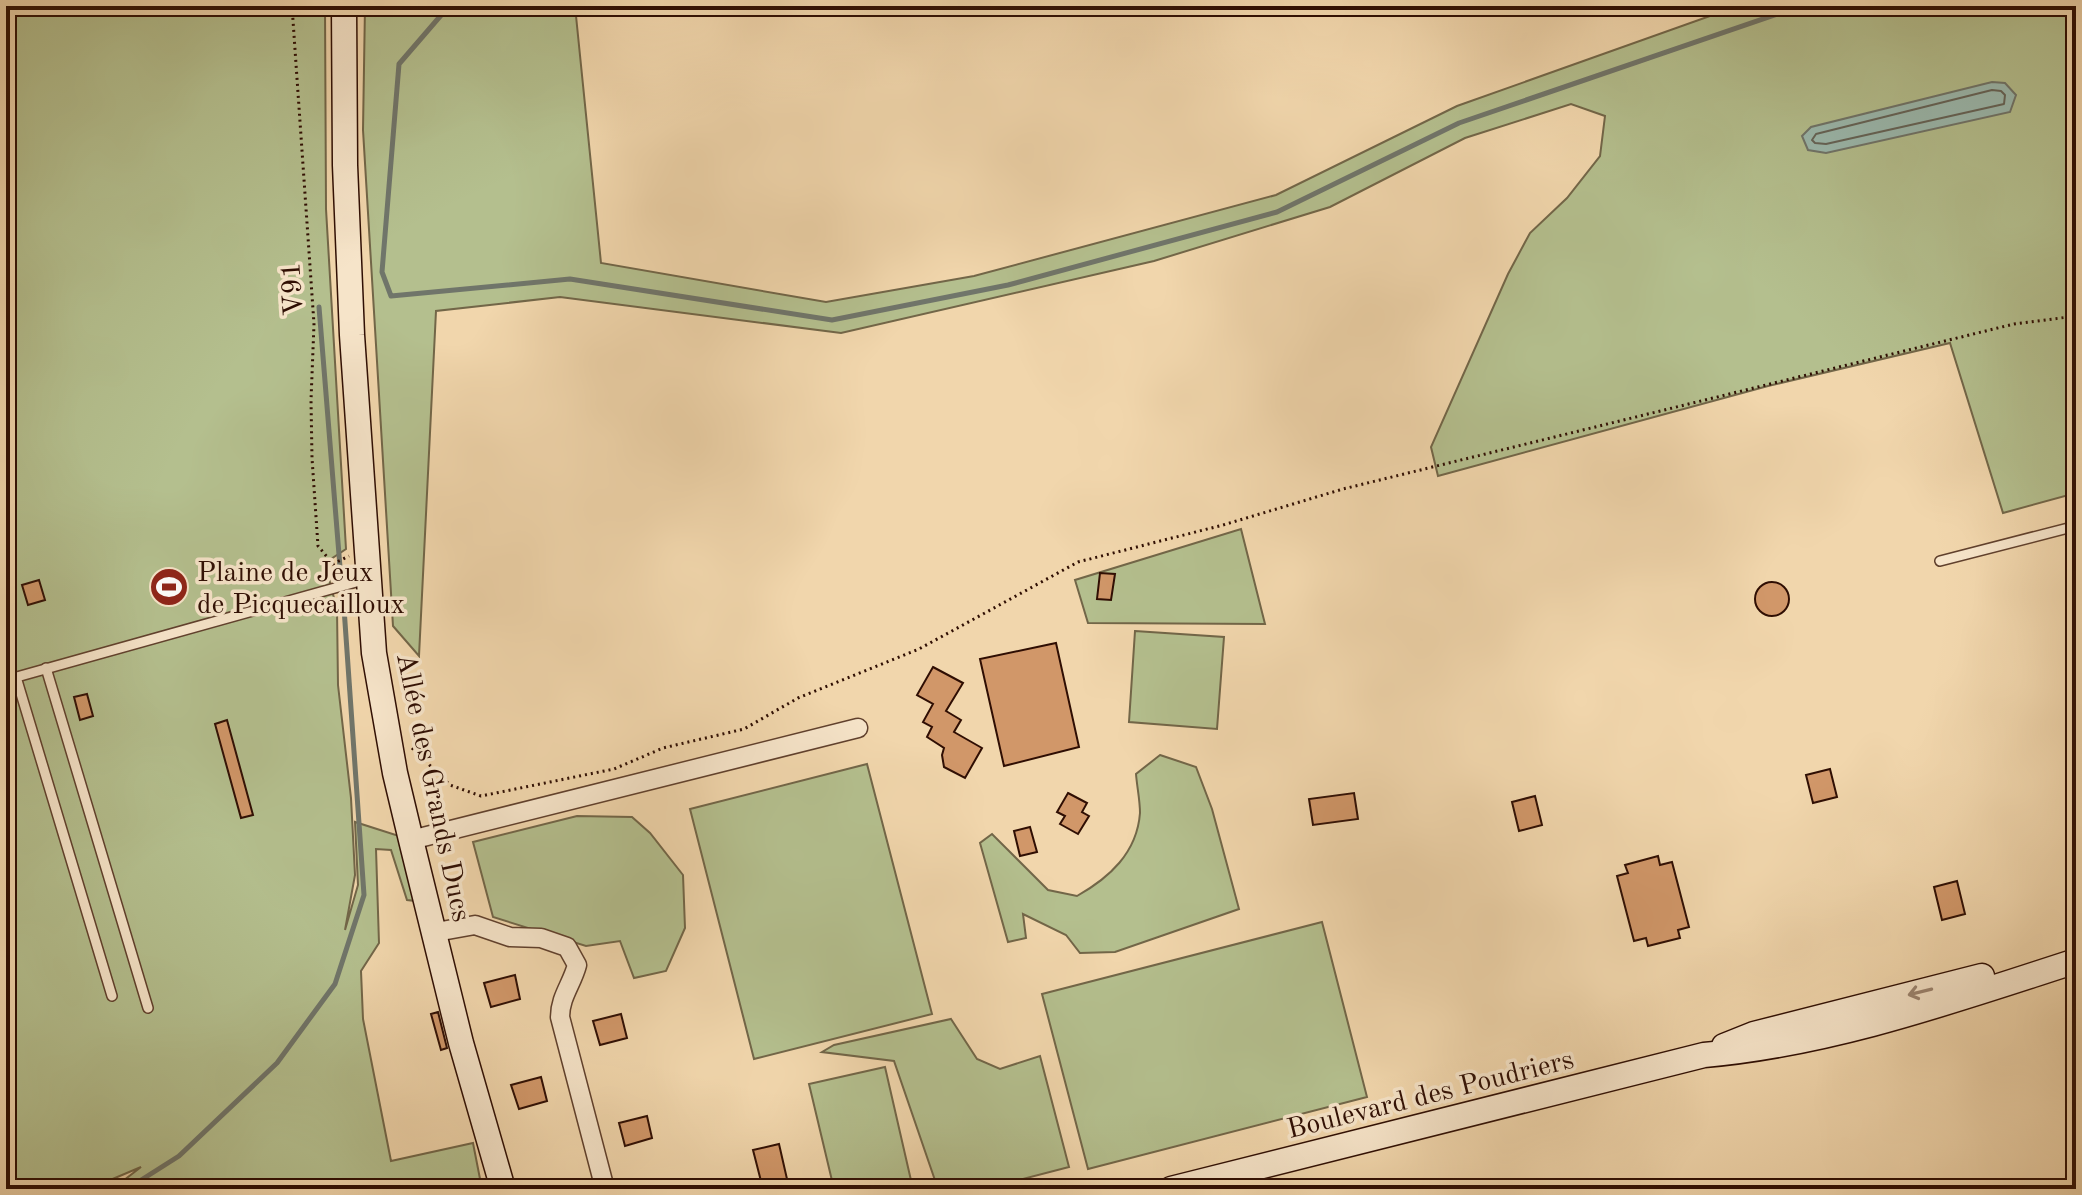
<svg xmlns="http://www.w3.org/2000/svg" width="2082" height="1195" font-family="'Old Standard TT',serif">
	<rect width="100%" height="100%" fill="#f1d6ac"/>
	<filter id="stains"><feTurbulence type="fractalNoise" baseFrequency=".0025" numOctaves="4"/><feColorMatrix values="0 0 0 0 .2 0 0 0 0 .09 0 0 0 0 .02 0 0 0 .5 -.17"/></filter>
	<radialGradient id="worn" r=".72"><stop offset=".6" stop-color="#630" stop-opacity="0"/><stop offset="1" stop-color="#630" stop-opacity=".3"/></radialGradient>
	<g fill="#b4bf8e" stroke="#726648" stroke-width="2">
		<polygon points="6,6 325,6 326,209 346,549 325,563 337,610 338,685 351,798 355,875 345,930 358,885 355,822 399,836 416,901 407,900 391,850 376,849 379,943 361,971 363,1019 391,1161 473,1143 482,1189 108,1189 115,1187 141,1167 89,1189 6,1189"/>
		<polygon points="365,6 575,6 601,263 826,302 974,276 1276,195 1457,106 1738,6 2076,6 2076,493 2003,513 1950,343 1768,386 1438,476 1431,447 1508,274 1530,233 1567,198 1600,156 1605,116 1571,104 1465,138 1330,207 1154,261 841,333 560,297 436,311 419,656 393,626 363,130"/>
		<polygon points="1241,529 1265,624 1088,623 1075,580"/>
		<polygon points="1135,631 1224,637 1217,729 1129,722"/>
		<path d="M1160,755L1196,767L1212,809L1239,909L1115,952L1080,953L1066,935L1023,914L1026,938L1008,942L980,843L992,834L1048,890L1077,896C1109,878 1137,853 1140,813C1140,800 1137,787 1136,774Z"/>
		<polygon points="867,764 932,1014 754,1059 690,809"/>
		<polygon points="577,816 632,817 650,833 683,875 685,928 666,971 634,978 620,941 586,946 493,917 473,842"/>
		<polygon points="1322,922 1367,1097 1088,1169 1042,994"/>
		<polygon points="951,1019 977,1059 1000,1069 1040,1056 1069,1167 984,1189 938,1189 894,1061 822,1052 834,1045"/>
		<polygon points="885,1067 913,1189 834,1189 809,1084"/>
	</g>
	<polygon fill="#9bb9ae" stroke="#70756a" stroke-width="2" points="1992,82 2005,83 2016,95 2010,112 1826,153 1808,150 1802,136 1811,127"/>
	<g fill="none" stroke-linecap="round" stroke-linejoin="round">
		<polygon stroke="#656458" stroke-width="2" points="1992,90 2001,91 2005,95 2004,104 1826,144 1815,143 1812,140 1816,134"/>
		<g stroke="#70756a" stroke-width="5">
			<polyline points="449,6 399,64 382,272 391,296 570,279 832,320 1008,285 1277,212 1459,123 1801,6"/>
			<polyline points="319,307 340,567"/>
			<polyline points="127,1189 179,1156 277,1063 335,984 364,895 344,608"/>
		</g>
	</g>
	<g fill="#d19769" stroke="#2f0e03" stroke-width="2">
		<polygon points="1100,573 1115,574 1111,600 1097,599"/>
		<polygon points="39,580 45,600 28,605 22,585"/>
		<circle cx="1772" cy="599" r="17"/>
		<polygon points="1056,643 1079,747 1004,766 980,659"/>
		<polygon points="933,667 963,683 946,711 961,720 954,732 982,748 965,778 944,767 942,755 944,748 927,737 932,727 923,722 933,704 917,695"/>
		<polygon points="87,694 93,716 80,720 74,697"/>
		<polygon points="227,720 253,815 241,818 215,724"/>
		<polygon points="1830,769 1837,797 1813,803 1806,775"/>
		<polygon points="1068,793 1087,803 1082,812 1089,816 1078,834 1060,824 1065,816 1057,812"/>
		<polygon points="1354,793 1358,819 1313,825 1309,799"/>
		<polygon points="1535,796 1542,825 1519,831 1512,802"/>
		<polygon points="1030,827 1037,852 1020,856 1014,831"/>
		<polygon points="1658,856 1660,865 1672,862 1689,927 1678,930 1680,938 1648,946 1646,938 1634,941 1617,876 1628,873 1625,865"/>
		<polygon points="1957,881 1965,914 1942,920 1934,887"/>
		<polygon points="515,975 520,999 491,1007 484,983"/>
		<polygon points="438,1012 447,1048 441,1050 431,1014"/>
		<polygon points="621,1014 627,1038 600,1045 593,1021"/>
		<polygon points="541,1077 547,1101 519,1109 511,1085"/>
		<polygon points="647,1116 652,1138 625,1146 619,1123"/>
		<polygon points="779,1144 787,1179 762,1185 753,1150"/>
	</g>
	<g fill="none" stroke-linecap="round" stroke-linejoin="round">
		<g stroke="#60402d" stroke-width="12">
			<g id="lane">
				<polyline points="1940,561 2076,526"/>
				<polyline points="46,668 148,1008"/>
				<polyline points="16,677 112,996"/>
				<polyline points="6,680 367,579"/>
			</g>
		</g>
		<g stroke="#60402d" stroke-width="21">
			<g id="street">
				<polyline points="411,840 858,728"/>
				<path d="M436,932L475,925L510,937L541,938L567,947L577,965C572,984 560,997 560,1017L605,1189"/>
			</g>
		</g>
		<g stroke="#2f0e03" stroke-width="27">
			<g id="secondary">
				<polyline points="344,6 345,165 352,335 374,653 395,773 411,840 461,1043 503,1189"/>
				<polyline points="1724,1046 1754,1034 1982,976"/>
				<path d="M1171,1189L1704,1055C1831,1044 1955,1000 2076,961"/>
			</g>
		</g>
		<g stroke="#2f0e03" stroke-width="3" stroke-dasharray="2 4" stroke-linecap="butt">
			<polyline points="292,6 314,324 311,400 312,458 318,546 333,564 349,556"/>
			<polyline points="412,748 450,785 481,796 614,769 663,748 744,729 798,698 919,649 1078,562 1223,525 1343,489 2014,324 2076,316"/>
		</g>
		<use href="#lane" stroke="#f6e4c9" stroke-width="9"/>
		<use href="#street" stroke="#f6e4c9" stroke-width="18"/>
		<use href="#secondary" stroke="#f6e4c9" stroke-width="24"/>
	</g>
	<defs><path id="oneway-shaft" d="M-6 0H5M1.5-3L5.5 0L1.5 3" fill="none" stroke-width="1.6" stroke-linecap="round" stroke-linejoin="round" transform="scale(2)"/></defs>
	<use stroke="#9c8470" href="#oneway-shaft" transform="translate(1920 992) rotate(166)"/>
	<defs>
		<g id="stadium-disc" transform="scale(2)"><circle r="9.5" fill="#8f2418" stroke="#f6e4c9"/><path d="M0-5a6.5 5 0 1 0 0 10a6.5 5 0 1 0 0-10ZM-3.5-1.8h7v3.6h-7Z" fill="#fff"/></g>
	</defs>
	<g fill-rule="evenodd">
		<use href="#stadium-disc" x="169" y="587"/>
	</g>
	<g text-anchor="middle" stroke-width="7" stroke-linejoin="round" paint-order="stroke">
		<g font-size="28" fill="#2f0e03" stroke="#f6e4c9">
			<text transform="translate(291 289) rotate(-94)" y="10">V91</text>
			<text transform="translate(435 787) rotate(78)" y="10">Allée des Grands Ducs</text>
			<text transform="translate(1430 1093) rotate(-14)" y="10">Boulevard des Poudriers</text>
		</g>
		<g font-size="28" fill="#2f0e03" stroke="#f6e4c9" text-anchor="start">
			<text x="197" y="581">Plaine de Jeux<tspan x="197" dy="32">de Picquecailloux</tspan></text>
		</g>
	</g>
	<rect width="2082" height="1195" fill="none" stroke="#f1d6ac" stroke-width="32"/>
	<rect x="8" y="8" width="2066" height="1179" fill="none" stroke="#2f0e03" stroke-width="4"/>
	<rect x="16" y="16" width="2050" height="1163" fill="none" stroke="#2f0e03" stroke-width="2"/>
	<rect width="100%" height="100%" filter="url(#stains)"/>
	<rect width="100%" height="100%" fill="url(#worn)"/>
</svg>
